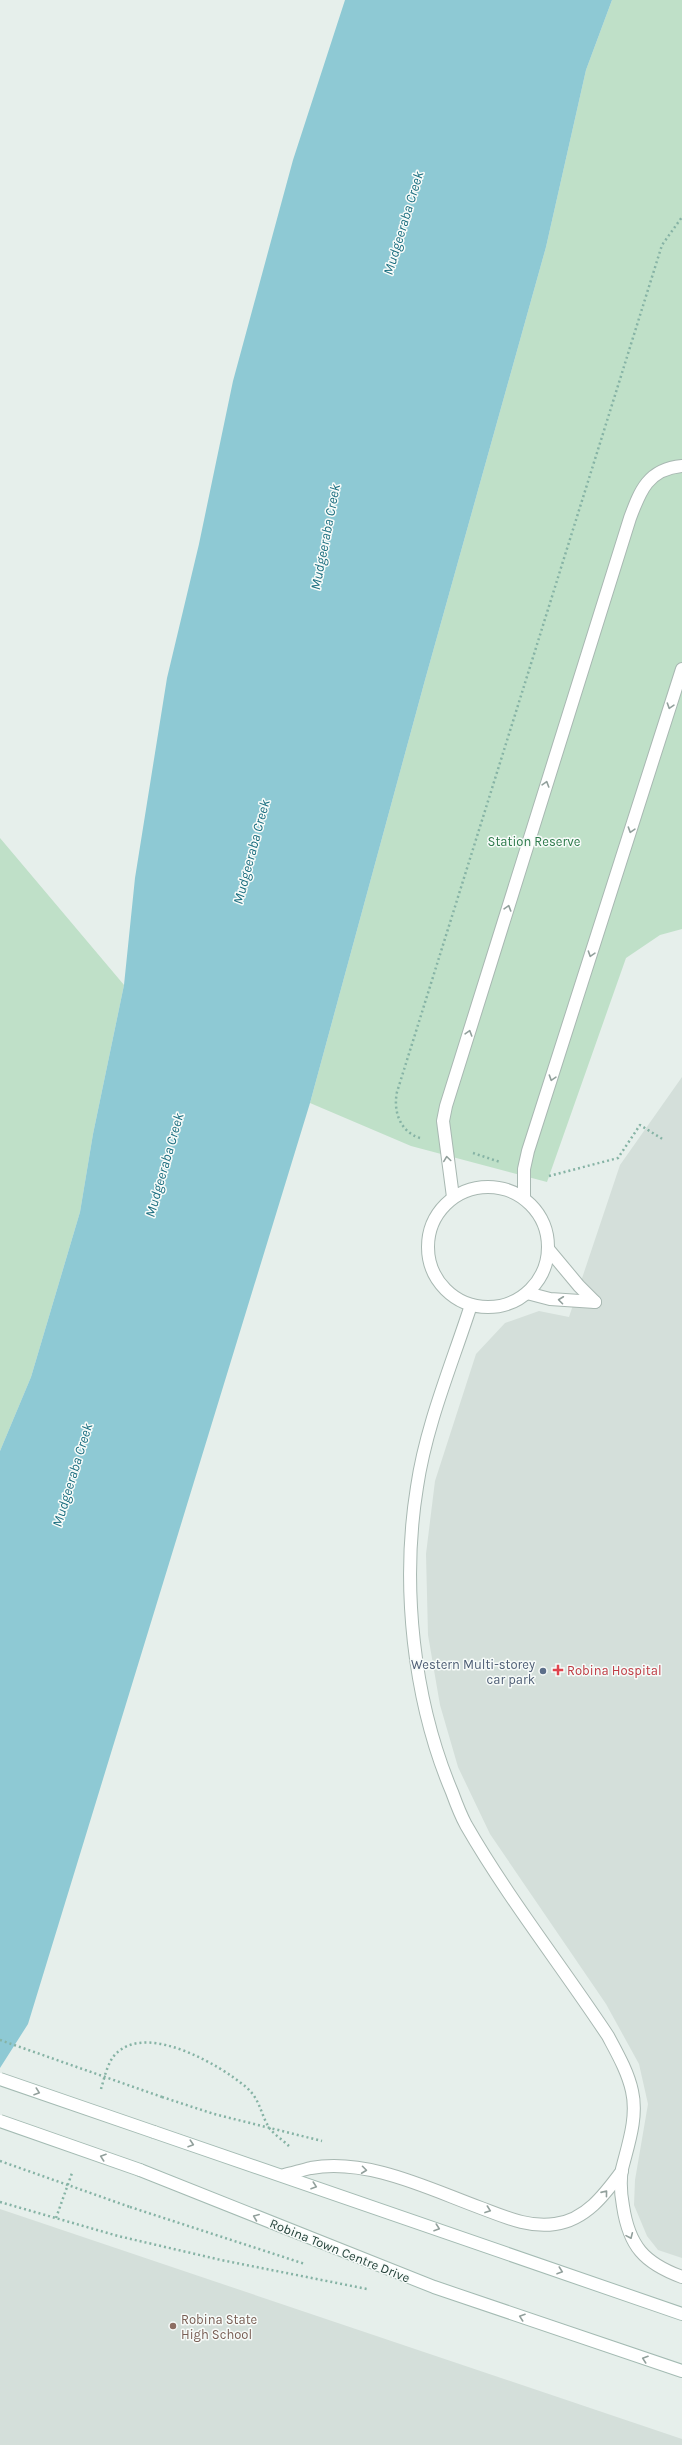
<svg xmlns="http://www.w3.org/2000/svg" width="682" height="2445" font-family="Karla,sans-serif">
	<rect width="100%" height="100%" fill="#e6efeb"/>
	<g fill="#d4dfda">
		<polygon points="682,1077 682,2258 658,2250 647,2236 634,2205 635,2180 648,2104 639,2064 606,2004 490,1834 458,1767 440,1705 428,1635 426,1554 435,1481 476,1354 505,1323 539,1311 569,1317 620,1165"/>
		<polygon points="0,2209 682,2439 682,2445 0,2445"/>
	</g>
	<g fill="#bfe0c8">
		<polygon points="612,0 682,0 682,929 660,935 626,958 547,1182 411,1146 310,1103 425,680 546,247 586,70"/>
		<polygon points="0,838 124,985 93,1134 80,1212 31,1377 0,1451"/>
	</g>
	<polygon fill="#8ec9d4" points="345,0 612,0 586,70 546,247 425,680 310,1103 28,2024 0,2068 0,1451 31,1377 80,1212 93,1134 124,985 135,878 167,678 199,544 233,381 293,160"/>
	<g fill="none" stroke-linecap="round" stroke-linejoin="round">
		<g stroke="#a8b8b2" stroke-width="14">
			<g id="lane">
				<circle cx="488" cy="1247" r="60"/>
				<path d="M453,1197L443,1121L446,1106L630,518C640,491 648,469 682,466"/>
				<polyline points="524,1197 524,1169 528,1151 682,669"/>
				<polyline points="549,1250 579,1286 595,1302"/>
				<polyline points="527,1293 550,1299 595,1302"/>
				<path d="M471,1305C452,1364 426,1425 417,1487C401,1585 413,1700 452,1792C456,1803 460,1814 466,1825C508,1898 561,1965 608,2036C617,2053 628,2072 632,2091C638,2117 628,2145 622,2169C620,2180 621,2195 623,2206C629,2246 644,2263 682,2277"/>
				<path d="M284,2175C293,2173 302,2170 311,2168C368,2158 429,2189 481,2208C505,2217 529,2228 555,2224C586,2220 605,2194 622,2171"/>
			</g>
		</g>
		<g stroke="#a4bbb3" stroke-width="14">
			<g id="secondary">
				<polyline points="154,2132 682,2314"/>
				<polyline points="140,2170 434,2287 682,2371"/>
			</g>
		</g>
		<g stroke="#86b3a5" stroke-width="2.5" stroke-dasharray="2 3" stroke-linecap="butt">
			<path d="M420,1138C400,1132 393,1111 397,1092L662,245L682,217"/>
			<polyline points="473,1153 500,1162"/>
			<polyline points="549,1176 618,1158 640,1125 664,1140"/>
			<path d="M101,2089C105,2076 108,2059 119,2051C151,2025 220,2065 246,2087C261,2100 260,2114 270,2129C275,2135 284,2141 290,2147"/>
			<polyline points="162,2097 214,2114 322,2141"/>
			<polyline points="0,2202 118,2236 221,2260 367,2289"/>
			<polyline points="130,2207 305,2264"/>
			<polyline points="56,2218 72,2173"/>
		</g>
		<use href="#lane" stroke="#fff" stroke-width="12"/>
		<use href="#secondary" stroke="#fff" stroke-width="12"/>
		<g stroke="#a4bbb3" stroke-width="14" stroke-linecap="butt">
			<g id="secondary-bridge">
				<polyline points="0,2079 154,2132"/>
				<polyline points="0,2121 140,2170"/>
			</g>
		</g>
		<g stroke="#86b3a5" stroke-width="2.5" stroke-dasharray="2 3" stroke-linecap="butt">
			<polyline points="0,2040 162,2097"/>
			<polyline points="0,2161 130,2207"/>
		</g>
		<use href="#secondary-bridge" stroke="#fff" stroke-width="12"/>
	</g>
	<defs><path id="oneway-chevron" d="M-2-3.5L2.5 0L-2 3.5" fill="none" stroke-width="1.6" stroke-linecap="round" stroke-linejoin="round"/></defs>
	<g stroke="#92a09c">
		<use href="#oneway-chevron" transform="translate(670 706) rotate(108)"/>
		<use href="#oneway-chevron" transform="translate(546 784) rotate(-73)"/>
		<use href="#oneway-chevron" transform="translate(631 830) rotate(108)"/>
		<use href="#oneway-chevron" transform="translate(508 908) rotate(-73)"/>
		<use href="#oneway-chevron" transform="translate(591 954) rotate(108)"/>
		<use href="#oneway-chevron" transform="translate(469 1033) rotate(-73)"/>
		<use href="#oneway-chevron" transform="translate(552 1078) rotate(108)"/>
		<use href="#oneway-chevron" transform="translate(447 1159) rotate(-98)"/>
		<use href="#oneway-chevron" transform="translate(561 1300) rotate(-173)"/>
		<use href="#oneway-chevron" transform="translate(37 2092) rotate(19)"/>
		<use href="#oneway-chevron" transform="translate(191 2144) rotate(18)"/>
		<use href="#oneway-chevron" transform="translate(103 2157) rotate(-161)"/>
		<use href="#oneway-chevron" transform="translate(364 2170) rotate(7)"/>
		<use href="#oneway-chevron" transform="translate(314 2186) rotate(19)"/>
		<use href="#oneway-chevron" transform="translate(605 2193) rotate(-51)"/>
		<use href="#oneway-chevron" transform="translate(488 2210) rotate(20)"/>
		<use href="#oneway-chevron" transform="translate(256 2217) rotate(-158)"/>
		<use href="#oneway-chevron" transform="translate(437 2228) rotate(19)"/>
		<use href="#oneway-chevron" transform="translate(630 2236) rotate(66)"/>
		<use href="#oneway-chevron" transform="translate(560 2271) rotate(19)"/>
		<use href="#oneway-chevron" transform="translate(522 2317) rotate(-161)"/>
		<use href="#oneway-chevron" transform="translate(645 2359) rotate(-161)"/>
	</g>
	<path fill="#e0444e" stroke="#f7fbf9" stroke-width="1.5" d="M556 1664h4v4h4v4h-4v4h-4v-4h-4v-4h4z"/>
	<circle fill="#5c6f8a" stroke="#f7fbf9" stroke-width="1.5" cx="543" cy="1671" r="4"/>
	<circle fill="#8d6e63" stroke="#f7fbf9" stroke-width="1.5" cx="173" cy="2326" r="4"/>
	<g text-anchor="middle" stroke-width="3" stroke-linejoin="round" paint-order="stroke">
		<g font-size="13" fill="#2d7a4b" stroke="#f7fbf9">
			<text x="534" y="846">Station Reserve</text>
		</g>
		<g font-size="13" fill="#4e5e75" stroke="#f7fbf9" text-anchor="end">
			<text x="535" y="1669">Western Multi-storey<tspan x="535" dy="15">car park</tspan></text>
		</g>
		<g font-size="13" fill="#be3a42" stroke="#f7fbf9" text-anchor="start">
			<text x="567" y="1675">Robina Hospital</text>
		</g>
		<g font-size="13" fill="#24423a" stroke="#f7fbf9">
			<text transform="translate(340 2250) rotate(22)" y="5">Robina Town Centre Drive</text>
		</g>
		<g font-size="13" fill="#785e54" stroke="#f7fbf9" text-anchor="start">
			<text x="181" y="2324">Robina State<tspan x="181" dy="15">High School</tspan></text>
		</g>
		<g font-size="14" font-style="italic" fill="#1c6f80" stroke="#f7fbf9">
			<text transform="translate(403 223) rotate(-73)" y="5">Mudgeeraba Creek</text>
			<text transform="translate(325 537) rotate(-79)" y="5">Mudgeeraba Creek</text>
			<text transform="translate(251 852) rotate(-75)" y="5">Mudgeeraba Creek</text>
			<text transform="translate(164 1165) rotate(-74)" y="5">Mudgeeraba Creek</text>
			<text transform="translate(72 1475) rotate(-73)" y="5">Mudgeeraba Creek</text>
		</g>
	</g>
</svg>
